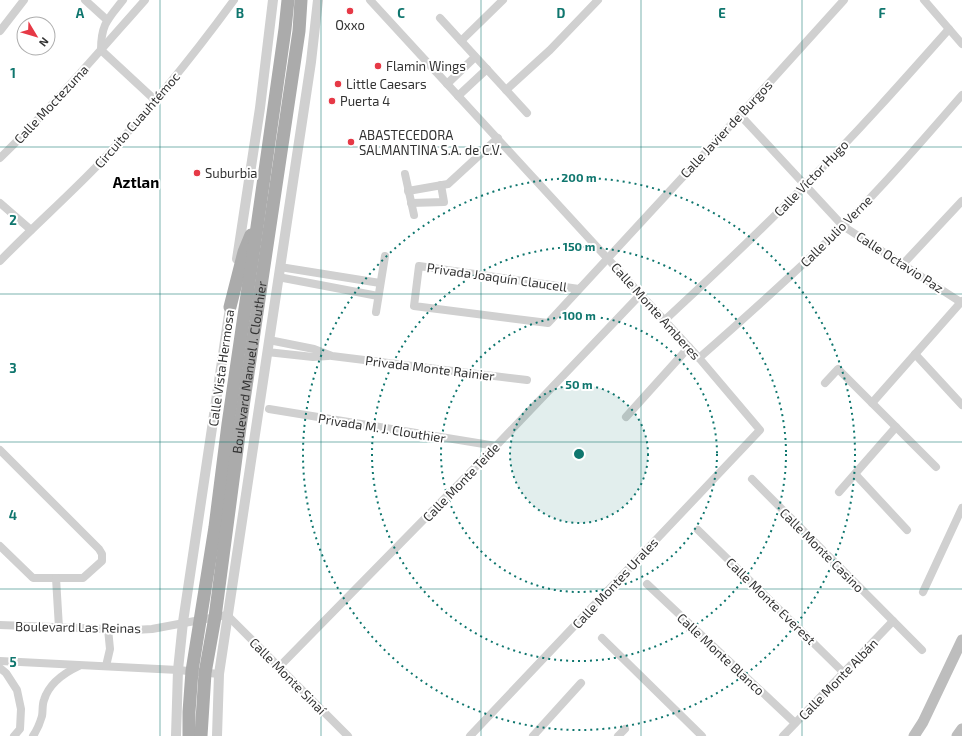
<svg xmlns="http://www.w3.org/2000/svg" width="962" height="736" font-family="'Exo 2',sans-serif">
	<rect width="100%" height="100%" fill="#fff"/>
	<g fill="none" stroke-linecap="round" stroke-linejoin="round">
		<g stroke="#d0d0d0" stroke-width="8">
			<polyline points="85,0 107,20"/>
			<path d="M123,0C108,19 101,24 101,50L156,101"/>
			<polyline points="370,0 699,358 760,430 470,736"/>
			<polyline points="924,0 962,44"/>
			<polyline points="440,18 527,113"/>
			<polyline points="0,31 24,0"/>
			<polyline points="461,41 503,0"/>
			<polyline points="447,84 475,57"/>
			<polyline points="506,90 550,50 598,0"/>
			<polyline points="458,96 487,69"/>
			<polyline points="740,115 843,226 962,303"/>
			<path d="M0,158C51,108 98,53 145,0"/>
			<polyline points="405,174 414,215"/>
			<polyline points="408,191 448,184 498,138"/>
			<polyline points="0,203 31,230"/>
			<polyline points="411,203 444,202 441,185"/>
			<path d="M0,261C31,229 65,199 96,167C146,114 191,59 234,0"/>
			<polyline points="903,264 962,201"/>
			<polyline points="280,267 380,283"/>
			<polyline points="278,277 378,296"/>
			<polyline points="579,289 419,266 414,306 548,323 740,115 844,0"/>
			<polyline points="376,312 385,256"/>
			<path d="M665,320C712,276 760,232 805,185C855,135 902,82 949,29"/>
			<polyline points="269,340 314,349 332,356 527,380"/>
			<polyline points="267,352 313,357 328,356"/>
			<polyline points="915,354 962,405"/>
			<path d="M699,358C748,315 796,272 842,227C884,185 923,140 962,95"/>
			<polyline points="825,383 838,369 936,467"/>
			<polyline points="872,403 962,301"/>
			<polyline points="269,409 496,446"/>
			<polyline points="626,417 689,347"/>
			<polyline points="0,450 99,549 102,554 102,561 83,578 33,578 0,546"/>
			<polyline points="855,474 907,530"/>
			<polyline points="752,479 922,650"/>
			<polyline points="839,492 896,427"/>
			<polyline points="698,530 844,673"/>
			<polyline points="56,578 59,628"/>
			<polyline points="647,584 795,723"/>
			<polyline points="923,592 962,508"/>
			<polyline points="0,625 134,630 152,629 227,615 348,736"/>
			<polyline points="602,638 702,736"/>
			<polyline points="0,661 178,670 219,674"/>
			<polyline points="106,666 110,649 108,629"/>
			<polyline points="279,667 496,446 641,294"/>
			<polyline points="0,668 6,673 17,690 21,709 20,729 14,736"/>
			<path d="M33,736C37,730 40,723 42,716C43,711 42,705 44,700C49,683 64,673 79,666"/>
			<polyline points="533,736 581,683"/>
			<polyline points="618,736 625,729"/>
			<polyline points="783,736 893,621"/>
		</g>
		<g stroke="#d0d0d0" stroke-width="10">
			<polyline points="237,259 260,108 273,0"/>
			<polyline points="176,736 178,670 183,622 231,301"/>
			<polyline points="217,736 219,674 311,62 318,0"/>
		</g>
		<g stroke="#bdbdbd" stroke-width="11">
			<polyline points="914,736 923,722 962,640"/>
			<polyline points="957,736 962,729"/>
		</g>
		<g stroke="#ababab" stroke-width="13">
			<polyline points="230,307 244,252 251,235"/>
			<polyline points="189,736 189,712 192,671 215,527 228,424 257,227 285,29 288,0"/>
			<path id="s1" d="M201,736L205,673L215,617L240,427L299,31L301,0"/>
		</g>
	</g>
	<path fill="none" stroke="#0f766e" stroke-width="1" stroke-opacity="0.55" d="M160,0V736M321,0V736M481,0V736M641,0V736M802,0V736M0,147H962M0,294H962M0,442H962M0,589H962"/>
	<circle cx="579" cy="454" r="69" fill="#0f766e" fill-opacity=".12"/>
	<g fill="none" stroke="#0f766e" stroke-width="2" stroke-dasharray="2 4">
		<circle cx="579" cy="454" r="69"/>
		<circle cx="579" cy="454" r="138"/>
		<circle cx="579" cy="454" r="207"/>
		<circle cx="579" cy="454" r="276"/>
	</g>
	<g fill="#e63946" stroke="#fff" stroke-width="1.5">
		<circle cx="350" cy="11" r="4"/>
		<circle cx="378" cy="66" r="4"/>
		<circle cx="338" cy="84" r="4"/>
		<circle cx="332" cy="101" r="4"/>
		<circle cx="351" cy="142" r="4"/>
		<circle cx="197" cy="173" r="4"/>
	</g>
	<g text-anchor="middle" stroke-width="4" stroke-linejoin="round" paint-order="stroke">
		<g font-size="13" fill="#333" stroke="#fff" text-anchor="start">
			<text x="350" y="30" text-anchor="middle">Oxxo</text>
			<text x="386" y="71">Flamin Wings</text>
			<text x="346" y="89">Little Caesars</text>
			<text x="340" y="106">Puerta 4</text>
			<text x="359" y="140">ABASTECEDORA<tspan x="359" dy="15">SALMANTINA S.A. de C.V.</tspan></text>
			<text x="205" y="178">Suburbia</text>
		</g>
		<g font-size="13" fill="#333" stroke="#fff">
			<text transform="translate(51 104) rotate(-47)" y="5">Calle Moctezuma</text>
			<text transform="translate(137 120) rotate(-49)" y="5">Circuito Cuauhtémoc</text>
			<text transform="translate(726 129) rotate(-47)" y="5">Calle Javier de Burgos</text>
			<text transform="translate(811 178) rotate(-46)" y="5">Calle Víctor Hugo</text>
			<text transform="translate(836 231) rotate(-45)" y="5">Calle Julio Verne</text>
			<text transform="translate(900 262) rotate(33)" y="5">Calle Octavio Paz</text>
			<text transform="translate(497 277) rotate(8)" y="5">Privada Joaquín Claucell</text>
			<text transform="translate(656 311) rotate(48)" y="5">Calle Monte Amberes</text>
			<text transform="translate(221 368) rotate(-82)" y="5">Calle Vista Hermosa</text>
			<text dy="5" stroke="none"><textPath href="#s1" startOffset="372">Boulevard Manuel J. Clouthier</textPath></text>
			<text transform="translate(430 368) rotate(7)" y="5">Privada Monte Rainier</text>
			<text transform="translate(382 428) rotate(9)" y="5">Privada M. J. Clouthier</text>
			<text transform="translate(461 482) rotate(-46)" y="5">Calle Monte Teide</text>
			<text transform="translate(822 550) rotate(45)" y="5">Calle Monte Casino</text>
			<text transform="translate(615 583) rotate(-47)" y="5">Calle Montes Urales</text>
			<text transform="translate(771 601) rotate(44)" y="5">Calle Monte Everest</text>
			<text transform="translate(78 627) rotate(1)" y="5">Boulevard Las Reinas</text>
			<text transform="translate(721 654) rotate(43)" y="5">Calle Monte Blanco</text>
			<text transform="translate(288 676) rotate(45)" y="5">Calle Monte Sinaí</text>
			<text transform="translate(838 679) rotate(-46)" y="5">Calle Monte Albán</text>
		</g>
		<g font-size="15" font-weight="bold" fill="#000" stroke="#fff">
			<text x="136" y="188">Aztlan</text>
		</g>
	</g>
	<g font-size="13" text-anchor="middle" font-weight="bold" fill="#0f766e" stroke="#fff" stroke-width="4" stroke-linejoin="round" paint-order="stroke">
		<text x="80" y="18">A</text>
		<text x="240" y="18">B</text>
		<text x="401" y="18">C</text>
		<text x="561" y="18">D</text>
		<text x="722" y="18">E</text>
		<text x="882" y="18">F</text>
		<text x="13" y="78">1</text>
		<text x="13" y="225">2</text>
		<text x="13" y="373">3</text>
		<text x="13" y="520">4</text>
		<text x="13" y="667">5</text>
	</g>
	<circle cx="579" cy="454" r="6" fill="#0f766e" stroke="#fff" stroke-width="2"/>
	<g font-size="12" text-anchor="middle" font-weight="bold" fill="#0f766e" stroke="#fff" stroke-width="4" stroke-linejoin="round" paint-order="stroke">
		<text x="579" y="182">200 m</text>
		<text x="579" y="251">150 m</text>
		<text x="579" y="320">100 m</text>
		<text x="579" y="389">50 m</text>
	</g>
	<g transform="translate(36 36) rotate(128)"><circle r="19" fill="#ffffff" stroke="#adadad"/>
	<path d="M0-3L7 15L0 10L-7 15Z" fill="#e63946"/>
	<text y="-6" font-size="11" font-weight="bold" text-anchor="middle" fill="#333333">N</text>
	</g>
</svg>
